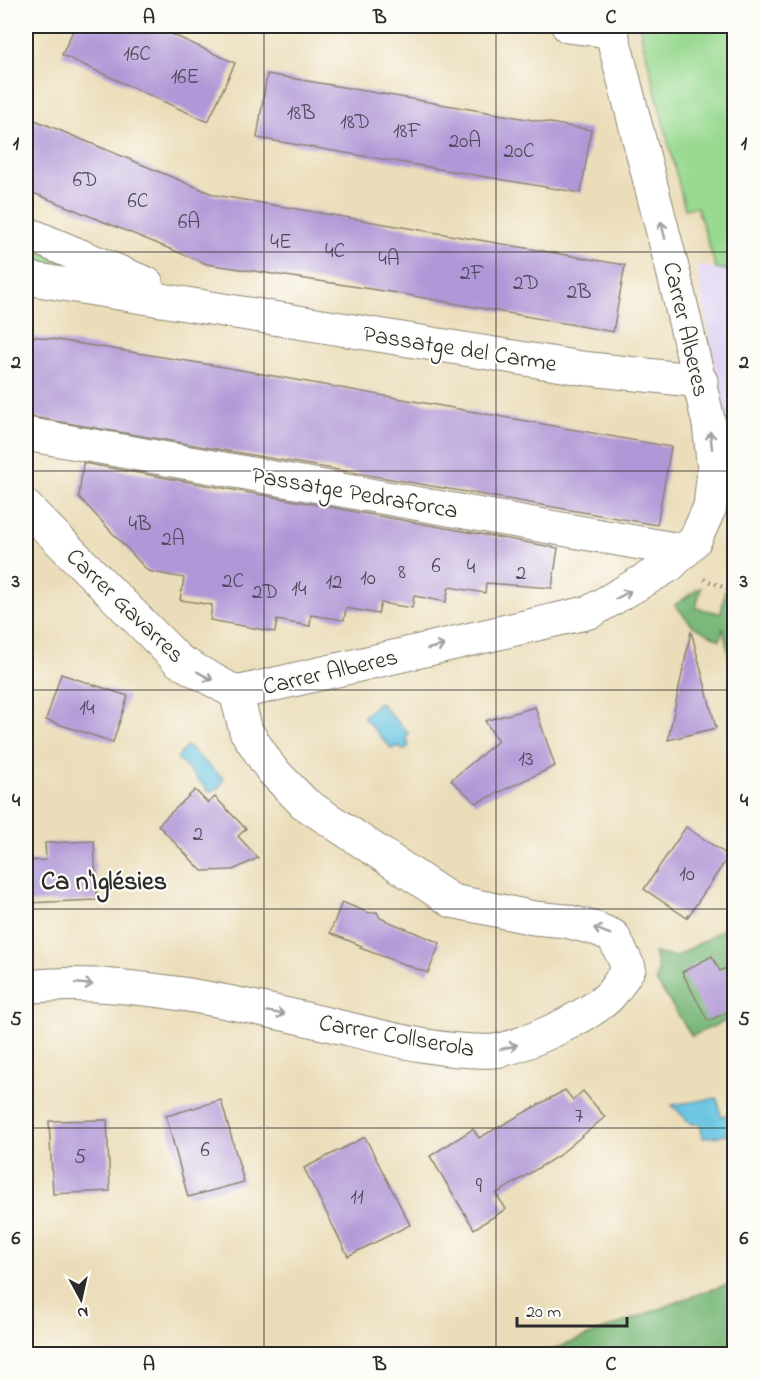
<svg xmlns="http://www.w3.org/2000/svg" width="760" height="1380" font-family="'Indie Flower',sans-serif">
	<rect width="100%" height="100%" fill="#fdfcf7"/>
	<filter id="ink" filterUnits="userSpaceOnUse"><feTurbulence type="fractalNoise" baseFrequency=".0167" numOctaves="2"/><feDisplacementMap in="SourceGraphic" scale="12" xChannelSelector="R" yChannelSelector="G"/><feConvolveMatrix kernelMatrix="1 2 1 2 8 2 1 2 1" color-interpolation-filters="sRGB"/></filter>
	<filter id="wash" filterUnits="userSpaceOnUse"><feTurbulence type="fractalNoise" baseFrequency=".008" numOctaves="4" result="noise"/><feDisplacementMap in="SourceGraphic" scale="24" xChannelSelector="R" yChannelSelector="G"/><feGaussianBlur stdDeviation="1.35" result="paint"/><feColorMatrix in="noise" values="0 0 0 0 0 0 0 0 0 0 0 0 0 0 0 0 0 1.4 0 .05"/><feComposite in="paint" operator="in"/></filter>
	<g filter="url(#wash)">
		<rect width="100%" height="100%" fill="#ebddb9"/>
		<polygon fill="#e0d4f4" points="696,265 734,271 734,465 699,280"/>
		<g fill="#98d990" stroke="#62825e" stroke-width="1.5">
			<polygon points="639,26 734,26 734,271 716,268 697,207 685,209"/>
			<polygon points="26,244 98,277 26,265"/>
		</g>
		<g fill="#7ab97a" stroke="#527252" stroke-width="1.5">
			<polygon points="701,587 696,608 721,613 725,591 734,591 734,679 723,628 720,640 693,626 675,605"/>
			<polygon points="734,915 734,1017 692,1036 656,981 658,970 654,953 676,957 722,930"/>
			<polygon points="734,1283 734,1354 541,1354 703,1292"/>
		</g>
		<g fill="#63c3e2" stroke="#477786" stroke-width="1.5">
			<polygon points="379,702 409,734 406,737 409,746 404,750 396,746 392,749 363,717"/>
			<polygon points="187,746 224,779 218,789 210,792 177,758"/>
			<polygon points="717,1098 721,1116 734,1114 734,1134 703,1138 700,1124 691,1124 672,1105"/>
		</g>
		<g id="blocks">
			<g fill="#b097d7">
				<polygon points="75,26 154,26 235,63 208,122 62,55"/>
				<polygon points="267,74 591,130 581,193 257,138"/>
				<polygon points="35,120 215,195 625,265 613,332 397,293 207,264 26,190 26,143"/>
				<polygon points="26,335 218,366 671,447 657,525 26,416"/>
				<polygon points="83,463 558,548 552,588 486,583 485,593 449,587 446,602 414,596 412,608 381,603 378,614 346,608 344,620 311,615 310,626 277,620 275,632 210,620 212,605 180,600 184,578 148,571 79,497"/>
				<polygon points="691,631 716,728 668,740"/>
				<polygon points="61,674 128,696 113,742 46,720"/>
				<polygon points="535,707 555,766 476,803 451,780 498,741 485,721"/>
				<polygon points="195,790 208,803 215,797 246,829 238,836 258,858 233,870 202,871 158,825"/>
				<polygon points="686,827 729,856 687,918 644,889"/>
				<polygon points="94,841 97,900 26,903 26,861 46,860 45,843"/>
				<polygon points="342,902 369,913 377,912 380,918 440,943 428,973 360,948 362,946 330,933"/>
				<polygon points="712,956 720,971 735,964 735,1009 708,1021 682,972"/>
				<polygon points="565,1090 573,1100 583,1091 605,1117 558,1156 496,1194 506,1209 474,1229 430,1156 473,1129 479,1138"/>
				<polygon points="221,1100 244,1182 188,1197 166,1116"/>
				<polygon points="107,1120 110,1191 53,1194 49,1121"/>
				<polygon points="365,1137 410,1225 348,1256 304,1168"/>
			</g>
		</g>
	</g>
	<g filter="url(#ink)">
		<use href="#blocks" fill-opacity="0" stroke="#8b8472" stroke-width="1.5"/>
		<g fill="none" stroke-linecap="round" stroke-linejoin="round">
			<g stroke="#8b8472" stroke-width="35">
				<g id="minor">
					<polyline points="568,26 612,31"/>
					<polyline points="26,233 147,284"/>
					<polyline points="26,278 581,368 701,381"/>
					<polyline points="26,434 685,551"/>
					<polyline points="26,507 179,661 236,693"/>
					<polyline points="236,693 590,612 670,565 695,540 710,507 714,470 709,424 674,275 610,26"/>
					<path d="M26,987C120,976 239,1003 332,1025C383,1037 440,1053 493,1051C519,1049 595,1014 611,994C618,986 623,976 629,968L613,936L597,929L566,921L534,918L452,901L304,803L271,769L246,731L236,693"/>
				</g>
			</g>
			<polyline stroke="#8b8472" stroke-width="4" stroke-dasharray="1.5 4.5" stroke-linecap="butt" points="704,579 734,592"/>
			<use href="#minor" stroke="#fff" stroke-width="33"/>
		</g>
		<defs><path id="oneway-shaft" d="M-6 0H5M1.5-3L5.5 0L1.5 3" fill="none" stroke-width="1.6" stroke-linecap="round" stroke-linejoin="round" transform="scale(1.5)"/></defs>
		<g stroke="#a0a0a0">
			<use href="#oneway-shaft" transform="translate(663 230) rotate(-104)"/>
			<use href="#oneway-shaft" transform="translate(711 440) rotate(-97)"/>
			<use href="#oneway-shaft" transform="translate(623 595) rotate(-28)"/>
			<use href="#oneway-shaft" transform="translate(436 647) rotate(-13)"/>
			<use href="#oneway-shaft" transform="translate(205 676) rotate(29)"/>
			<use href="#oneway-shaft" transform="translate(602 931) rotate(-158)"/>
			<use href="#oneway-shaft" transform="translate(84 984) rotate(5)"/>
			<use href="#oneway-shaft" transform="translate(276 1013) rotate(10)"/>
			<use href="#oneway-shaft" transform="translate(509 1047) rotate(-15)"/>
		</g>
	</g>
	<path fill="none" stroke="#2b2b2b" stroke-width="1.5" stroke-opacity="0.55" d="M264,26V1354M496,26V1354M26,252H734M26,471H734M26,690H734M26,909H734M26,1128H734"/>
	<g text-anchor="middle" stroke-width="4.5" stroke-linejoin="round" paint-order="stroke">
		<g font-size="21" fill="#4c4656">
			<text x="137" y="60">16C</text>
			<text x="185" y="83">16E</text>
			<text x="301" y="119">18B</text>
			<text x="355" y="128">18D</text>
			<text x="407" y="137">18F</text>
			<text x="465" y="147">20A</text>
			<text x="519" y="157">20C</text>
			<text x="85" y="186">6D</text>
			<text x="138" y="207">6C</text>
			<text x="189" y="228">6A</text>
			<text x="281" y="248">4E</text>
			<text x="335" y="257">4C</text>
			<text x="389" y="265">4A</text>
			<text x="472" y="279">2F</text>
			<text x="526" y="289">2D</text>
			<text x="579" y="298">2B</text>
			<text x="140" y="530">4B</text>
			<text x="173" y="545">2A</text>
			<text x="436" y="572">6</text>
			<text x="471" y="573">4</text>
			<text x="402" y="578">8</text>
			<text x="521" y="579">2</text>
			<text x="368" y="584">10</text>
			<text x="233" y="587">2C</text>
			<text x="334" y="588">12</text>
			<text x="299" y="595">14</text>
			<text x="265" y="598">2D</text>
			<text x="87" y="714">14</text>
			<text x="526" y="765">13</text>
			<text x="198" y="840">2</text>
			<text x="687" y="880">10</text>
			<text x="579" y="1122">7</text>
			<text x="205" y="1156">6</text>
			<text x="80" y="1163">5</text>
			<text x="479" y="1192">9</text>
			<text x="357" y="1203">11</text>
		</g>
		<g font-size="24" fill="#2b2b2b" stroke="#fdfcf7">
			<text transform="translate(687 329) rotate(77)" y="8">Carrer Alberes</text>
			<text transform="translate(460 348) rotate(9)" y="8">Passatge del Carme</text>
			<text transform="translate(355 492) rotate(10)" y="8">Passatge Pedraforca</text>
			<text transform="translate(126 605) rotate(44)" y="8">Carrer Gavarres</text>
			<text transform="translate(330 671) rotate(-13)" y="8">Carrer Alberes</text>
			<text transform="translate(397 1035) rotate(10)" y="8">Carrer Collserola</text>
		</g>
		<g font-size="26" font-weight="bold" fill="#2b2b2b" stroke="#fdfcf7">
			<text x="104" y="889">Ca n'Iglésies</text>
		</g>
	</g>
	<rect width="760" height="1380" fill="none" stroke="#fdfcf7" stroke-width="66"/>
	<g transform="translate(81 1299) rotate(172)" stroke="#fdfcf7" stroke-width="4.5" paint-order="stroke">
	<path d="M0-4.5L10 22L0 15L-10 22Z" fill="#2b2b2b"/>
	<text y="-9" font-size="16" font-weight="bold" text-anchor="middle" fill="#2b2b2b">N</text>
	</g>
	<path d="M517 1317v9h110v-9" fill="none" stroke="#2b2b2b" stroke-width="3"/>
	<text x="526" y="1317" font-size="18" fill="#2b2b2b" stroke="#fdfcf7" stroke-width="4.5" paint-order="stroke">20 m</text>
	<rect x="33" y="33" width="694" height="1314" fill="none" stroke="#2b2b2b" stroke-width="2"/>
	<g font-size="20" text-anchor="middle" font-weight="bold" fill="#2b2b2b">
		<text x="149" y="23">A</text>
		<text x="380" y="23">B</text>
		<text x="611" y="23">C</text>
		<text x="16" y="149">1</text>
		<text x="744" y="149">1</text>
		<text x="16" y="368">2</text>
		<text x="744" y="368">2</text>
		<text x="16" y="587">3</text>
		<text x="744" y="587">3</text>
		<text x="16" y="806">4</text>
		<text x="744" y="806">4</text>
		<text x="16" y="1025">5</text>
		<text x="744" y="1025">5</text>
		<text x="16" y="1244">6</text>
		<text x="744" y="1244">6</text>
		<text x="149" y="1370">A</text>
		<text x="380" y="1370">B</text>
		<text x="611" y="1370">C</text>
	</g>
</svg>
